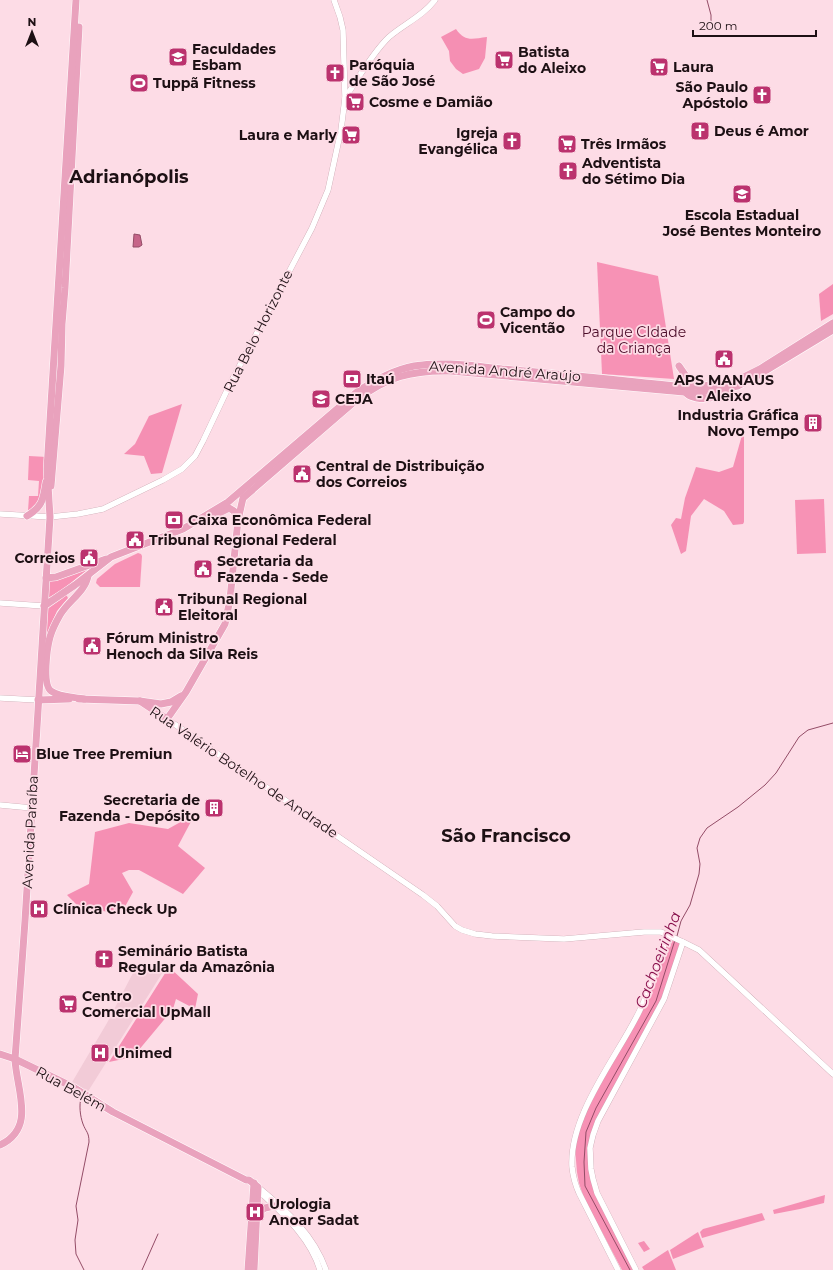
<svg xmlns="http://www.w3.org/2000/svg" width="833" height="1270" font-family="Montserrat,sans-serif">
	<rect width="100%" height="100%" fill="#fddce6"/>
	<polygon fill="#f2cbd7" points="166,967 87,1093 71,1084 107,1023 134,971"/>
	<g fill="#f792b5">
		<polygon points="597,262 658,276 674,379 602,374"/>
		<polygon points="29,456 47,457 41,502 28,511 29,496 38,496 39,481 28,480"/>
		<polygon points="824,499 826,553 797,554 795,500"/>
		<polygon points="138,553 141,554 142,556 140,587 100,587 96,583 97,579 115,564"/>
		<polygon points="92,566 63,589 68,598 57,611 45,639 46,610 63,598 60,591 48,598 47,582"/>
		<polygon points="669,937 681,942 659,1005 591,1134 595,1191 637,1270 622,1270 584,1198 579,1183 577,1172 575,1148 578,1130 594,1095 647,1000"/>
	</g>
	<g fill="#f58fb3">
		<path d="M456,29C465,42 472,39 487,37L485,58L479,69L463,74L456,69L450,61L449,51L441,37Z"/>
		<polygon points="833,284 833,314 821,321 819,294"/>
		<polygon points="182,404 162,473 151,474 144,456 124,454 135,444 149,416"/>
		<polygon points="744,428 744,522 743,524 733,525 724,511 704,499 691,516 686,551 681,554 671,525 676,518 681,519 685,498 696,467 719,472 733,467"/>
		<polygon points="195,814 178,846 205,868 183,894 139,870 129,870 122,873 133,892 121,914 79,907 67,895 89,884 95,832 129,823 168,829"/>
		<polygon points="169,967 198,994 195,1009 176,999 173,1009 133,1057 109,1062"/>
		<polygon points="825,1195 824,1203 800,1209 774,1214 773,1210"/>
		<polygon points="762,1213 765,1220 702,1238 700,1232 703,1229"/>
		<polygon points="698,1232 704,1247 673,1259 670,1250"/>
		<polygon points="644,1241 650,1249 644,1252 638,1243"/>
		<polygon points="668,1250 676,1270 644,1270 642,1267"/>
	</g>
	<polygon fill="#c66589" stroke="#934c66" points="134,234 140,235 142,245 139,247 133,247"/>
	<g fill="none" stroke-linecap="round" stroke-linejoin="round">
		<g stroke="#934c66" stroke-width="1">
			<polyline points="707,0 711,15 711,22"/>
			<polyline points="677,936 681,921 690,905 699,874 700,864 697,848 700,838 707,828 738,807 765,785 776,773 799,737 808,730 833,723"/>
			<path d="M81,1098C79,1105 80,1116 83,1124C86,1132 89,1132 89,1142L76,1206L78,1220L75,1240L76,1254L84,1270"/>
			<polyline points="142,1270 158,1234"/>
			<polyline points="630,1270 585,1186 584,1162 586,1132 596,1108 656,1001 675,940"/>
		</g>
		<g stroke="#c39da8" stroke-width="6">
			<g id="minor">
				<path d="M345,98C358,79 372,53 389,37C404,24 423,16 435,0"/>
				<polyline points="0,514 50,517 78,514 103,509 163,480 182,469 195,456 203,441 230,384 312,228 328,190 341,130 345,98 343,30 340,17 334,0"/>
				<polyline points="0,603 44,606"/>
				<polyline points="0,698 38,700"/>
				<polyline points="167,719 423,895 437,906 455,926 462,930 475,934 492,936 564,939 644,932 661,932 683,942 699,950 833,1074"/>
				<polyline points="0,805 32,808"/>
				<path d="M258,1187C286,1210 314,1235 326,1270"/>
				<path d="M260,1192C284,1215 310,1237 320,1270"/>
				<path d="M618,1270L579,1193C575,1184 573,1176 572,1167C569,1115 617,1057 639,1012C651,988 659,961 667,935"/>
				<polyline points="636,1270 597,1193 593,1179 591,1169 590,1148 593,1135 598,1121 664,999 683,942"/>
			</g>
		</g>
		<g stroke="#fff" stroke-width="8">
			<g id="major">
				<polyline points="679,366 690,382"/>
				<path d="M687,394C696,402 725,399 728,387"/>
				<polyline points="51,486 61,366 62,324 65,288 79,27"/>
				<path d="M27,516C43,506 43,500 46,482"/>
				<polyline points="211,517 229,508 234,511 238,520"/>
				<polyline points="46,578 56,577 106,559"/>
				<path d="M44,606L75,585L111,557L183,529L228,502L357,392C375,380 393,370 414,366C443,361 473,366 502,369C564,374 625,381 686,387L728,384L736,381L760,369L833,323"/>
				<polyline points="79,699 140,701 161,704 171,702 181,696"/>
				<path d="M84,699C74,697 59,697 51,691C42,684 47,648 50,637C52,630 56,622 60,615C68,601 85,592 88,576"/>
				<polyline points="38,700 69,699"/>
				<path d="M140,701L167,719L186,692L225,624L230,599L238,520L243,498L354,402C386,377 411,370 451,371L695,393L738,386L757,376L833,330"/>
				<polyline points="0,1054 15,1059 73,1087 113,1112 246,1180 249,1180 258,1187 254,1270"/>
				<path d="M0,1145C37,1128 16,1089 15,1059L25,921L50,517L47,469L76,0"/>
				<polyline points="258,1213 265,1208 274,1206"/>
				<polyline points="248,1270 254,1183"/>
			</g>
		</g>
		<use href="#minor" stroke="#fff" stroke-width="5.5"/>
		<use href="#major" stroke="#e9a2bd" stroke-width="7"/>
	</g>
	<defs>
		<g id="school-square" transform="scale(1)"><rect x="-9" y="-9" width="18" height="18" rx="4" fill="#bb326e" stroke="#fddce6"/><path d="M0-5L7-2L0 1L-7-2ZM-4 1L0 2.5L4 1V4Q0 6-4 4Z" fill="#fff"/></g>
		<g id="supermarket-square" transform="scale(1)"><rect x="-9" y="-9" width="18" height="18" rx="4" fill="#bb326e" stroke="#fddce6"/><path d="M-6-5.5h2.5l.6 2H6L4.5 2H-2.5L-4.4-4H-6ZM-1.5 3.2a1.3 1.3 0 1 0 .1 0ZM3 3.2a1.3 1.3 0 1 0 .1 0Z" fill="#fff"/></g>
		<g id="church-square" transform="scale(1)"><rect x="-9" y="-9" width="18" height="18" rx="4" fill="#bb326e" stroke="#fddce6"/><path d="M-1.2-6h2.4v3.5h3.3v2.4h-3.3V6h-2.4V-.1h-3.3v-2.4h3.3Z" fill="#fff"/></g>
		<g id="stadium-square" transform="scale(1)"><rect x="-9" y="-9" width="18" height="18" rx="4" fill="#bb326e" stroke="#fddce6"/><path d="M0-5a6.5 5 0 1 0 0 10a6.5 5 0 1 0 0-10ZM-3.5-1.8h7v3.6h-7Z" fill="#fff"/></g>
		<g id="civic-square" transform="scale(1)"><rect x="-9" y="-9" width="18" height="18" rx="4" fill="#bb326e" stroke="#fddce6"/><path d="M-.6-6.5H3V-4.5H.6V-3L4-1V1h2V6H-6V1h2V-1L-.6-3ZM-1.2 2.5V6h2.4V2.5Z" fill="#fff"/></g>
		<g id="bank-square" transform="scale(1)"><rect x="-9" y="-9" width="18" height="18" rx="4" fill="#bb326e" stroke="#fddce6"/><path d="M-6-4H6V4H-6ZM0-2.3a2.3 2.3 0 1 0 0 4.6a2.3 2.3 0 1 0 0-4.6Z" fill="#fff"/></g>
		<g id="building-square" transform="scale(1)"><rect x="-9" y="-9" width="18" height="18" rx="4" fill="#bb326e" stroke="#fddce6"/><path d="M-4-6H4V6H1V3H-1V6H-4ZM-2.5-4.3h1.7v1.8h-1.7ZM.8-4.3h1.7v1.8H.8ZM-2.5-1h1.7V.8h-1.7ZM.8-1h1.7V.8H.8Z" fill="#fff"/></g>
		<g id="hotel-square" transform="scale(1)"><rect x="-9" y="-9" width="18" height="18" rx="4" fill="#bb326e" stroke="#fddce6"/><path d="M-6-4.5h1.5V1H6V5H4.5V3h-9V5H-6ZM-4 0a1.8 1.8 0 1 1 3.6 0ZM.5 0V-2.5h3Q6-2.5 6 0Z" fill="#fff"/></g>
		<g id="hospital-square" transform="scale(1)"><rect x="-9" y="-9" width="18" height="18" rx="4" fill="#bb326e" stroke="#fddce6"/><path d="M-5-5h3v3.5h4V-5h3V5h-3V1.5h-4V5h-3Z" fill="#fff"/></g>
	</defs>
	<g fill-rule="evenodd">
		<use href="#school-square" x="178" y="57"/>
		<use href="#supermarket-square" x="504" y="60"/>
		<use href="#supermarket-square" x="659" y="67"/>
		<use href="#church-square" x="335" y="73"/>
		<use href="#stadium-square" x="139" y="83"/>
		<use href="#church-square" x="762" y="95"/>
		<use href="#supermarket-square" x="355" y="102"/>
		<use href="#church-square" x="700" y="131"/>
		<use href="#supermarket-square" x="351" y="135"/>
		<use href="#church-square" x="512" y="141"/>
		<use href="#supermarket-square" x="567" y="144"/>
		<use href="#church-square" x="568" y="171"/>
		<use href="#school-square" x="742" y="194"/>
		<use href="#stadium-square" x="486" y="320"/>
		<use href="#civic-square" x="724" y="359"/>
		<use href="#bank-square" x="352" y="379"/>
		<use href="#school-square" x="321" y="399"/>
		<use href="#building-square" x="813" y="423"/>
		<use href="#civic-square" x="302" y="474"/>
		<use href="#bank-square" x="174" y="520"/>
		<use href="#civic-square" x="135" y="540"/>
		<use href="#civic-square" x="89" y="558"/>
		<use href="#civic-square" x="203" y="569"/>
		<use href="#civic-square" x="164" y="607"/>
		<use href="#civic-square" x="92" y="646"/>
		<use href="#hotel-square" x="22" y="754"/>
		<use href="#building-square" x="214" y="808"/>
		<use href="#hospital-square" x="39" y="909"/>
		<use href="#church-square" x="104" y="959"/>
		<use href="#supermarket-square" x="68" y="1004"/>
		<use href="#hospital-square" x="100" y="1053"/>
		<use href="#hospital-square" x="255" y="1212"/>
	</g>
	<g text-anchor="middle" stroke-width="3.5" stroke-linejoin="round" paint-order="stroke">
		<g font-size="14" font-weight="bold" fill="#1d1014" stroke="#fddce6" text-anchor="start">
			<text x="192" y="54">Faculdades<tspan x="192" dy="16">Esbam</tspan></text>
			<text x="518" y="57">Batista<tspan x="518" dy="16">do Aleixo</tspan></text>
			<text x="349" y="70">Paróquia<tspan x="349" dy="16">de São José</tspan></text>
			<text x="673" y="72">Laura</text>
			<text x="153" y="88">Tuppã Fitness</text>
			<text x="748" y="92" text-anchor="end">São Paulo<tspan x="748" dy="16">Apóstolo</tspan></text>
			<text x="369" y="107">Cosme e Damião</text>
			<text x="714" y="136">Deus é Amor</text>
			<text x="498" y="138" text-anchor="end">Igreja<tspan x="498" dy="16">Evangélica</tspan></text>
			<text x="337" y="140" text-anchor="end">Laura e Marly</text>
			<text x="581" y="149">Três Irmãos</text>
			<text x="582" y="168">Adventista<tspan x="582" dy="16">do Sétimo Dia</tspan></text>
			<text x="742" y="220" text-anchor="middle">Escola Estadual<tspan x="742" dy="16">José Bentes Monteiro</tspan></text>
			<text x="500" y="317">Campo do<tspan x="500" dy="16">Vicentão</tspan></text>
			<text x="366" y="384">Itaú</text>
			<text x="724" y="385" text-anchor="middle">APS MANAUS<tspan x="724" dy="16">- Aleixo</tspan></text>
			<text x="335" y="404">CEJA</text>
			<text x="799" y="420" text-anchor="end">Industria Gráfica<tspan x="799" dy="16">Novo Tempo</tspan></text>
			<text x="316" y="471">Central de Distribuição<tspan x="316" dy="16">dos Correios</tspan></text>
			<text x="188" y="525">Caixa Econômica Federal</text>
			<text x="149" y="545">Tribunal Regional Federal</text>
			<text x="75" y="563" text-anchor="end">Correios</text>
			<text x="217" y="566">Secretaria da<tspan x="217" dy="16">Fazenda - Sede</tspan></text>
			<text x="178" y="604">Tribunal Regional<tspan x="178" dy="16">Eleitoral</tspan></text>
			<text x="106" y="643">Fórum Ministro<tspan x="106" dy="16">Henoch da Silva Reis</tspan></text>
			<text x="36" y="759">Blue Tree Premiun</text>
			<text x="200" y="805" text-anchor="end">Secretaria de<tspan x="200" dy="16">Fazenda - Depósito</tspan></text>
			<text x="53" y="914">Clínica Check Up</text>
			<text x="118" y="956">Seminário Batista<tspan x="118" dy="16">Regular da Amazônia</tspan></text>
			<text x="82" y="1001">Centro<tspan x="82" dy="16">Comercial UpMall</tspan></text>
			<text x="114" y="1058">Unimed</text>
			<text x="269" y="1209">Urologia<tspan x="269" dy="16">Anoar Sadat</tspan></text>
		</g>
		<g font-size="14" fill="#1d1014" stroke="#fddce6">
			<text transform="translate(258 331) rotate(-63)" y="5">Rua Belo Horizonte</text>
			<text transform="translate(505 371) rotate(4)" y="5">Avenida André Araújo</text>
			<text transform="translate(244 772) rotate(34)" y="5">Rua Valério Botelho de Andrade</text>
			<text transform="translate(30 832) rotate(-87)" y="5">Avenida Paraíba</text>
			<text transform="translate(71 1089) rotate(29)" y="5">Rua Belém</text>
		</g>
		<g font-size="14" fill="#4b0d29" stroke="#fddce6">
			<text x="634" y="337">Parque CIdade<tspan x="634" dy="16">da Criança</tspan></text>
		</g>
		<g font-size="15" font-style="italic" fill="#870d4a" stroke="#fddce6">
			<text transform="translate(658 960) rotate(-69)" y="5">Cachoeirinha</text>
		</g>
		<g font-size="18" font-weight="bold" fill="#1d1014" stroke="#fddce6">
			<text x="129" y="183">Adrianópolis</text>
			<text x="506" y="842">São Francisco</text>
		</g>
	</g>
	<g transform="translate(32 32)" stroke="#fddce6" stroke-width="3" paint-order="stroke">
	<path d="M0-3L7 15L0 10L-7 15Z" fill="#1d1014"/>
	<text y="-6" font-size="11" font-weight="bold" text-anchor="middle" fill="#1d1014">N</text>
	</g>
	<path d="M693 30v6h123v-6" fill="none" stroke="#1d1014" stroke-width="2"/>
	<text x="699" y="30" font-size="12" fill="#1d1014" stroke="#fddce6" stroke-width="3" paint-order="stroke">200 m</text>
</svg>
